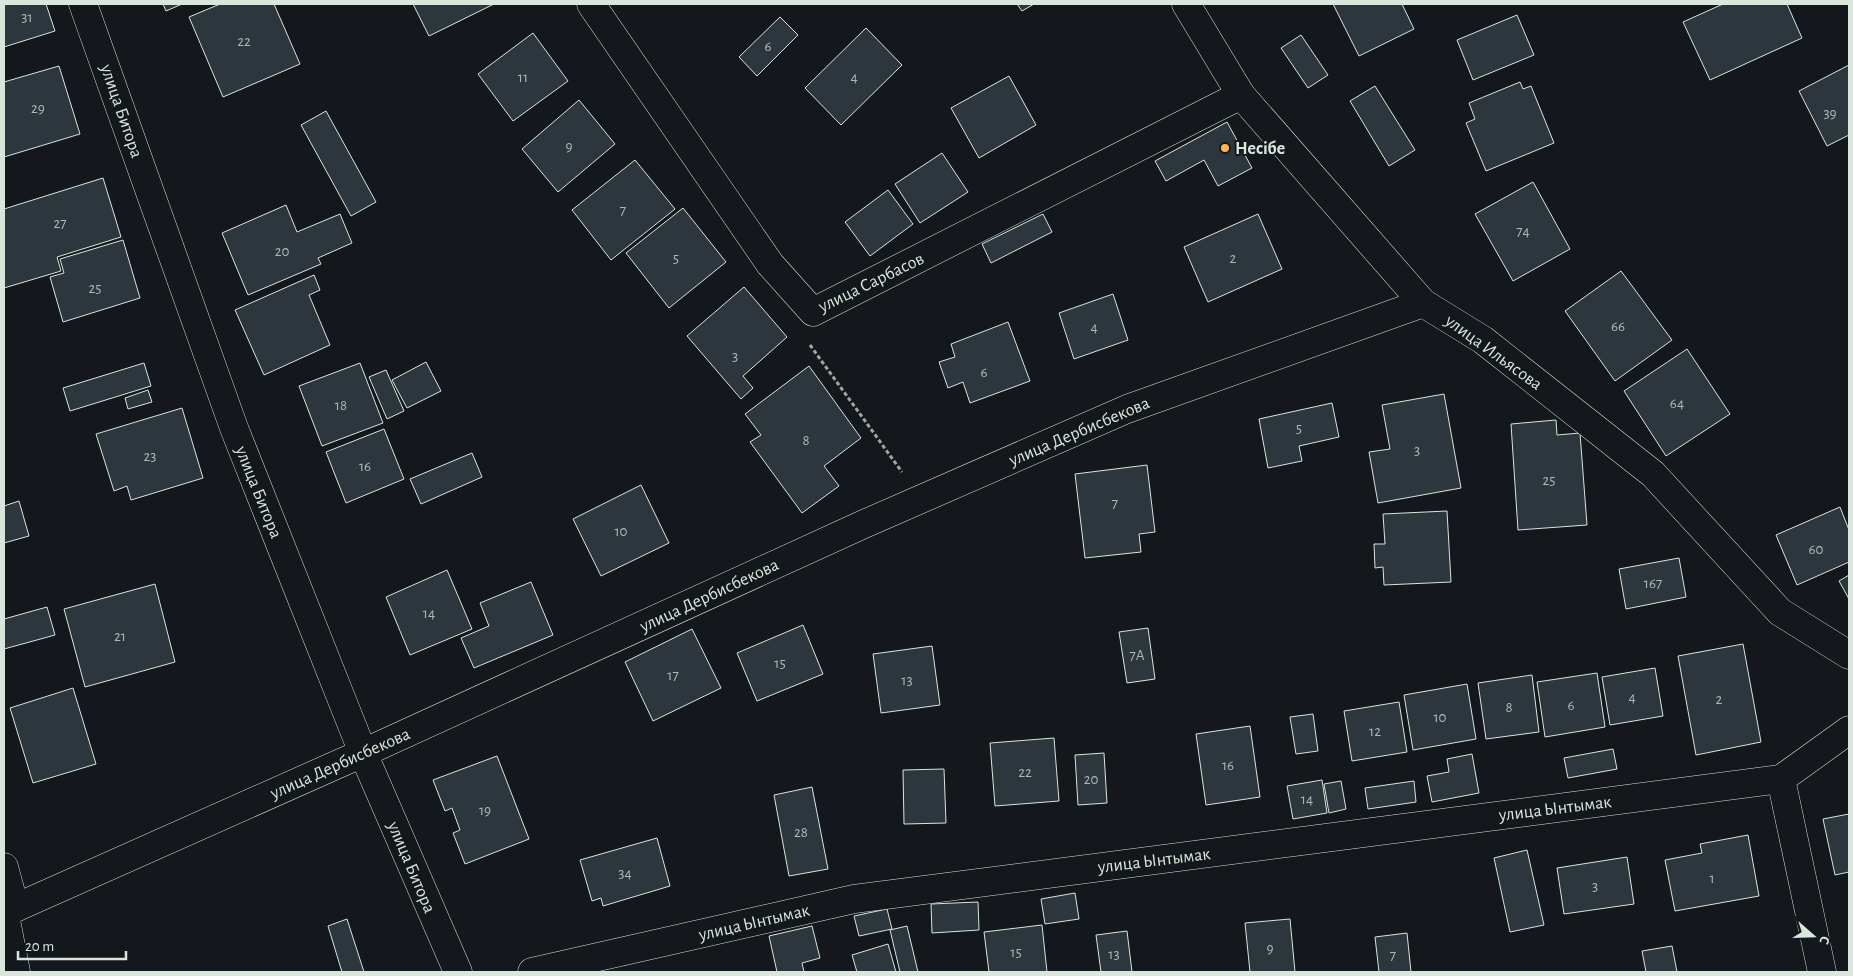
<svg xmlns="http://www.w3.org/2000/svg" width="1853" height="976" font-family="'Alegreya Sans',sans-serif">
	<rect width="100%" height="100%" fill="#14181c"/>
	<g fill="#2c363c" stroke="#d8e6dc">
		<polygon points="4,4 46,4 55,31 4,47"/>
		<polygon points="163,4 182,4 166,11"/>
		<polygon points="220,4 274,4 300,64 223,97 189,17"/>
		<polygon points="413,4 494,4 429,36"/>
		<polygon points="1017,4 1034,4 1022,11"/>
		<polygon points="1333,4 1402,4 1414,29 1359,56"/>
		<polygon points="1723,4 1787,4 1802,38 1710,80 1683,22"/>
		<polygon points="1517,15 1534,55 1473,80 1457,40"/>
		<polygon points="780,17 798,35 757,76 739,57"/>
		<polygon points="866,28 902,65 841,125 805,88"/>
		<polygon points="533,33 568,81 513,121 478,74"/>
		<polygon points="1301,35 1328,75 1308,88 1281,48"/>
		<polygon points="1849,65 1849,135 1827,146 1799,91"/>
		<polygon points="59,66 80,134 4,157 4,82"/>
		<polygon points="1009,76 1036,125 979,158 951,108"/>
		<polygon points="1520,82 1523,89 1531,86 1554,143 1486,171 1466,123 1475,119 1469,103"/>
		<polygon points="1375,86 1415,150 1389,166 1350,101"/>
		<polygon points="579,100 615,144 558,192 522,149"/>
		<polygon points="326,111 376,202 351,216 301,125"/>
		<polygon points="1227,122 1252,168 1218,186 1204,160 1166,181 1155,161"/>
		<polygon points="942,153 968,192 920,223 895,184"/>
		<polygon points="635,160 675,209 611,260 572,210"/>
		<polygon points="103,178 121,237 57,257 61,271 4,288 4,209"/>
		<polygon points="1533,182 1570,249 1513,281 1475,214"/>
		<polygon points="888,190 913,224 870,256 845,222"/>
		<polygon points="286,205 297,232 340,214 352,243 318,258 321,264 248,295 222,233"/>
		<polygon points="683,208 726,262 669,308 626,253"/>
		<polygon points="1043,214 1052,232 991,263 982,244"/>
		<polygon points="1258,214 1282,269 1208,302 1184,247"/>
		<polygon points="123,240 140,298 63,322 50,277 64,273 60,259"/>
		<polygon points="1621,271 1672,340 1615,381 1565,311"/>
		<polygon points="314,275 320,290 309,295 330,345 264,375 235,310"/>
		<polygon points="744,287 787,337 743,376 753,388 741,399 687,336"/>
		<polygon points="1113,294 1128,340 1074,359 1059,313"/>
		<polygon points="1008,322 1030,381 970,403 963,382 948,388 939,362 955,357 951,344"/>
		<polygon points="1687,349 1730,414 1666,456 1624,391"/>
		<polygon points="426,362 441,391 407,408 392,380"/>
		<polygon points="144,363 151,386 70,411 63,388"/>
		<polygon points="360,363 383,423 322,446 299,386"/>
		<polygon points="809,366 861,438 824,466 839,486 802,513 750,442 761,435 745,414"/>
		<polygon points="386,370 404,411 387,419 369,377"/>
		<polygon points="148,390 152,402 128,409 125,398"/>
		<polygon points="1444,394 1461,488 1378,503 1369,452 1390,449 1382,405"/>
		<polygon points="1332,403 1339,437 1299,446 1302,461 1268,468 1259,419"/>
		<polygon points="182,408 203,478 131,500 127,486 114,491 96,434"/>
		<polygon points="1556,420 1557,435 1580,433 1587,525 1518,530 1511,424"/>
		<polygon points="384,429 404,479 346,503 326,452"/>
		<polygon points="472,453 482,477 421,504 410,479"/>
		<polygon points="1147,465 1155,532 1139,534 1141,552 1085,558 1075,474"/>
		<polygon points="641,485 669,543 601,576 573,519"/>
		<polygon points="19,501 29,536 4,543 4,506"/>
		<polygon points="1840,507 1849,530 1849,562 1797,585 1776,535"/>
		<polygon points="1447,511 1451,582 1384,585 1383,567 1375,568 1374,544 1385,544 1383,514"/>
		<polygon points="1679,558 1686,597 1626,609 1619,569"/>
		<polygon points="447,570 472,629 410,655 386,597"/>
		<polygon points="1849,575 1849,599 1839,581"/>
		<polygon points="531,582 553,635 474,668 461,638 489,626 480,603"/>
		<polygon points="155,584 175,662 85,687 64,609"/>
		<polygon points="47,607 55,635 4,649 4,619"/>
		<polygon points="803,625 823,674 757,701 737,653"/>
		<polygon points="1148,628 1155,679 1127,683 1119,632"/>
		<polygon points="692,629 721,688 653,721 625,662"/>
		<polygon points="1743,644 1761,742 1696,755 1678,656"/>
		<polygon points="932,646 940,705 881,713 873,654"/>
		<polygon points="1655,668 1663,716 1610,725 1602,677"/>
		<polygon points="1597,673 1605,727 1545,737 1537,682"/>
		<polygon points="1532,675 1539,732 1486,739 1478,683"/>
		<polygon points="1467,684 1476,739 1413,750 1404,695"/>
		<polygon points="73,688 96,764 33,783 10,708"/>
		<polygon points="1399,702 1407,752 1352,761 1344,711"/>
		<polygon points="1313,714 1318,751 1296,754 1290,717"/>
		<polygon points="1250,726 1260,797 1206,805 1196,734"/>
		<polygon points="1054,738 1059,801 995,806 990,743"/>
		<polygon points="1613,749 1617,769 1568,778 1564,758"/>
		<polygon points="1104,753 1107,803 1078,805 1075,755"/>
		<polygon points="1472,754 1479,793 1432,802 1427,776 1449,772 1447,759"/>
		<polygon points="497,756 529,839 465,864 453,833 460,830 452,808 445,811 433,780"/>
		<polygon points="944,769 946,823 904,824 903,770"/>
		<polygon points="1322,780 1327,813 1293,819 1287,786"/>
		<polygon points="1341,781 1346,809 1329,813 1324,784"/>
		<polygon points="1414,781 1416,802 1368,809 1365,788"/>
		<polygon points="812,787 828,869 789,876 774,795"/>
		<polygon points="1849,814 1849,872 1835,875 1823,819"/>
		<polygon points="1748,835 1759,896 1675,911 1665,860 1702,853 1700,844"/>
		<polygon points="657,838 670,886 603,906 601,898 592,901 580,860"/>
		<polygon points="1527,850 1544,925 1510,932 1494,858"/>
		<polygon points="1627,857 1634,904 1564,914 1557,868"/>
		<polygon points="1075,893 1079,919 1045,924 1041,899"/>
		<polygon points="978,902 979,930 932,933 931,904"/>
		<polygon points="887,909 892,929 859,936 854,916"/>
		<polygon points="347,919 364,972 342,972 328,926"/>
		<polygon points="1290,919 1295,972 1250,972 1245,923"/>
		<polygon points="1042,925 1047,972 989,972 984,932"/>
		<polygon points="812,926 820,958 802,963 804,972 777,972 769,936"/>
		<polygon points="907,926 918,972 900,972 890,930"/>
		<polygon points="1127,931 1132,972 1101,972 1096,935"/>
		<polygon points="1407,933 1411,972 1379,972 1375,937"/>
		<polygon points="888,944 896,972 857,972 852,955"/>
		<polygon points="1672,946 1677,972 1646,972 1642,951"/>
	</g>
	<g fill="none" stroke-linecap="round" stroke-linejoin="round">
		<g stroke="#d8e6dc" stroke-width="29">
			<g id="street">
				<polyline points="83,4 234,428 363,753 458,972"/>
				<polyline points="591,4 770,264 813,312 1241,95"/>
				<polyline points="1186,4 1241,95 1423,303 1483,340 1653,474 1780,612 1849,655"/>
				<polyline points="4,867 15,908"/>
				<polyline points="4,910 15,908 363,753 864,524 1127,409 1423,303"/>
				<polyline points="4,910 16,972"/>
				<polyline points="532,972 854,899 1781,779"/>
				<polyline points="1822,972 1781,779 1849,730"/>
			</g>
		</g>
		<polyline stroke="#9da8a2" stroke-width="3" stroke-dasharray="4 2.5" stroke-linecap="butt" points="810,345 902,472"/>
		<use href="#street" stroke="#14181c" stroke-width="28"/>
	</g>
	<circle fill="#ffb74d" stroke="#14181c" stroke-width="2" cx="1225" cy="148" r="5"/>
	<g text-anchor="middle" stroke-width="4" stroke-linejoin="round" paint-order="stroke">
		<g font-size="15" fill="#adbab4">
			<text x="27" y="22">31</text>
			<text x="244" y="46">22</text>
			<text x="768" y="51">6</text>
			<text x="523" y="82">11</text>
			<text x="854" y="82">4</text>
			<text x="38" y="113">29</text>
			<text x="1830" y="118">39</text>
			<text x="569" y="151">9</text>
			<text x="623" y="215">7</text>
			<text x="60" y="228">27</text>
			<text x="1523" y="236">74</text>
			<text x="282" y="256">20</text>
			<text x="676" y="263">5</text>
			<text x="1233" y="263">2</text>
			<text x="95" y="293">25</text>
			<text x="1618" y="331">66</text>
			<text x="1094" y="332">4</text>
			<text x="735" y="361">3</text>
			<text x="984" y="377">6</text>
			<text x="1677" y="408">64</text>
			<text x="341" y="410">18</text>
			<text x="1299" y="433">5</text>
			<text x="806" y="445">8</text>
			<text x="1417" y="455">3</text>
			<text x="150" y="461">23</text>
			<text x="365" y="471">16</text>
			<text x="1549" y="485">25</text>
			<text x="1115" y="508">7</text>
			<text x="621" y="536">10</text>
			<text x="1816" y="554">60</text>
			<text x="1653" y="588">167</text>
			<text x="429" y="618">14</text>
			<text x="120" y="641">21</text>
			<text x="1137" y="660">7А</text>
			<text x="780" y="668">15</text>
			<text x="673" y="680">17</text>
			<text x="907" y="685">13</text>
			<text x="1632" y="702">4</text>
			<text x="1719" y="704">2</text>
			<text x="1571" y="710">6</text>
			<text x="1509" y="712">8</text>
			<text x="1440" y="722">10</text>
			<text x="1375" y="736">12</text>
			<text x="1228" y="770">16</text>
			<text x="1025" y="777">22</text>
			<text x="1091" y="784">20</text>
			<text x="1307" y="804">14</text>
			<text x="485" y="815">19</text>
			<text x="801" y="837">28</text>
			<text x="625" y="878">34</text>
			<text x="1712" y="883">1</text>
			<text x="1595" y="891">3</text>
			<text x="1270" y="953">9</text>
			<text x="1016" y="957">15</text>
			<text x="1114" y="959">13</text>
			<text x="1393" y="960">7</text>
		</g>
		<g font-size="18" fill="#d8e6dc" stroke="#14181c">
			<text transform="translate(122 111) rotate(71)" y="6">улица Битора</text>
			<text transform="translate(871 282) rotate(-26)" y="6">улица Сарбасов</text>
			<text transform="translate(1494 352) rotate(36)" y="6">улица Ильясова</text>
			<text transform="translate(1079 431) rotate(-23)" y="6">улица Дербисбекова</text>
			<text transform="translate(259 492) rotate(68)" y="6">улица Битора</text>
			<text transform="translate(709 595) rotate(-25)" y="6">улица Дербисбекова</text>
			<text transform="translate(340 763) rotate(-24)" y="6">улица Дербисбекова</text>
			<text transform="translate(1555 808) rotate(-7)" y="6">улица Ынтымак</text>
			<text transform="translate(1154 860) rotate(-7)" y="6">улица Ынтымак</text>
			<text transform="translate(412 867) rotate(67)" y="6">улица Битора</text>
			<text transform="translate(754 922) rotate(-13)" y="6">улица Ынтымак</text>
		</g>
		<g font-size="18" font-weight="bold" fill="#d8e6dc" stroke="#14181c" text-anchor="start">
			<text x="1235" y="154">Несібе</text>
		</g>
	</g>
	<rect width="1853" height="976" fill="none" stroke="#d8e6dc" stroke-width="10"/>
	<g transform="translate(1813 936) rotate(110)" stroke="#14181c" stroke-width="4" paint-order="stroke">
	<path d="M0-4L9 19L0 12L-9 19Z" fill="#d8e6dc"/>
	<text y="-8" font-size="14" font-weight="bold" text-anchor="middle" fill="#d8e6dc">С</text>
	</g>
	<path d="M18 951v8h108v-8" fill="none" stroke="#d8e6dc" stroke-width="2.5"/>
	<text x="25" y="951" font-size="15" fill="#d8e6dc" stroke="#14181c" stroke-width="4" paint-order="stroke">20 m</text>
</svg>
